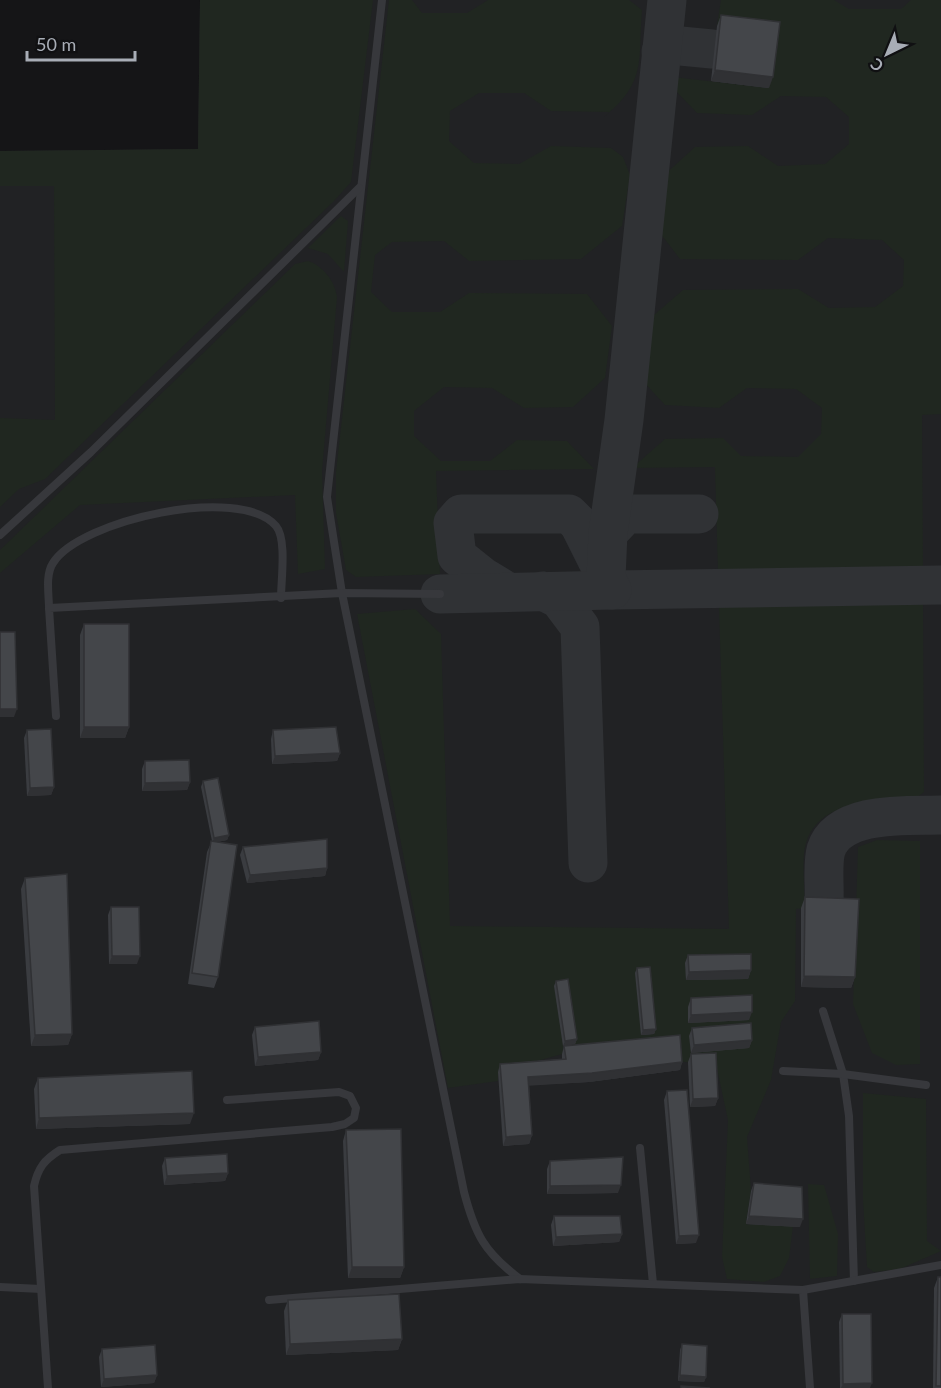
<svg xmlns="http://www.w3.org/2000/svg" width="941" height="1388" font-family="Lato,sans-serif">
	<rect width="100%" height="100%" fill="#151517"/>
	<polygon fill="#212224" points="200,0 941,0 941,1388 0,1388 0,151 198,149"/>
	<g fill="#202720">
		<polygon points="200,0 373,0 351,182 334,201 45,479 19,489 0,507 0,418 55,420 54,186 0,186 0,151 198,149"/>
		<path d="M389,0H412L422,13H467L488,0H629L642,10C638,61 647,82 604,117L609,112L551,111L524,93H479L450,111L449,141L474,163L519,164L551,146L611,148L623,157L630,175L622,226L581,259L469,261L444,241L392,242L375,255L371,292L392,312H440L469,293L587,294L612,326L605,378L573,407L524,408L492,388L444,387L414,411V436L441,461H490L517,440L567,441L594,469L436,471L440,574L356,577L346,570L336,513V472Z"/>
		<polygon points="721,0 834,0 849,9 901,9 911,0 941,0 941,414 922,415 923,568 718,572 715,467 632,468 665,439 723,438 741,456 798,457 821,434 822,408 796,389 747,388 719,408 665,405 641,379 647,321 683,290 798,289 829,308 875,307 903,286 904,260 882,240 828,238 798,260 680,259 657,229 662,177 695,147 748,146 778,166 825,164 849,144 849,117 826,97 781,96 752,115 697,113 674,89 673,77 769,88 717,26"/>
		<polygon points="341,216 348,221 344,272 328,254 308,248"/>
		<path d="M308,261C323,266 335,281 337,297L322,471L325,569L298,574L295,495L80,505L0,573V550L295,264Z"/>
		<path d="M923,602L924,792C911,803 897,801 881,802C850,804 816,810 806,843C801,859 805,891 805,908L796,909L795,1001L781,1022L771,1080L747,1137L751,1191L746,1224L793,1226L789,1258L780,1276L764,1282L727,1279L722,1257L728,1120L716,1064L562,1054L498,1072V1081L448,1088L357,614L415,609L441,634L450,926L729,929L719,607Z"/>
		<polygon points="877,840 920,841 920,1064 896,1065 872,1053 853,1004 858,847"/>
		<polygon points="863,1093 926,1099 927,1241 941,1251 900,1269 874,1272 867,1267 863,1200"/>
		<polygon points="808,1184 824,1185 838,1234 837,1276 810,1279"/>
	</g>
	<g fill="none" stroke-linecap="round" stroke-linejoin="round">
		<g stroke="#303235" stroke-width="39">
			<polyline points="661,52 670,45 712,49"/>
			<polyline points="608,533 626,514 699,514"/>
			<polyline points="612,590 941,585"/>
			<polyline points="543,591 559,599 580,627 588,863"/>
			<polyline points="508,592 482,576 457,556 453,523 461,514 569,514 579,524 605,576"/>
			<polyline points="440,594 612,590 606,578 608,533 624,420 667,0"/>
			<path d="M824,901C825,886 822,864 826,850C839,810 909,816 941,815"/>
		</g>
		<g stroke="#37383c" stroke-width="8">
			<path d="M382,0L327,497L342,593L464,1192C475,1234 484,1252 520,1279"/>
			<polyline points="0,535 91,452 359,188"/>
			<path d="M49,608C49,595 45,575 53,563C80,520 240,484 276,526C287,539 281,580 281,598"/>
			<polyline points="56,716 49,608 342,593 440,594"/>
			<polyline points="823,1011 843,1074 849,1116 854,1281"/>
			<polyline points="783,1071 843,1074 926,1085"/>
			<polyline points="640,1148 653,1284"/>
			<polyline points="0,1287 41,1289"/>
			<polyline points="803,1290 941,1265"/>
			<polyline points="269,1300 520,1279 803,1290 810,1388"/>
			<path d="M48,1388L34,1186C38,1168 44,1160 60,1150L332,1127L345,1124L354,1118L356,1108L350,1096L339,1092L227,1100"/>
		</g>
	</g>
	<g fill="#3a3c40">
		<polygon points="721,15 769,88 711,81 717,26"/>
		<polygon points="84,624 129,727 125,738 80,738 80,635"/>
		<polygon points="27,730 54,787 51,795 27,796 24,738"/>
		<polygon points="273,730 340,753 337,761 272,764 271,739"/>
		<polygon points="145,761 190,782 187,790 142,791 142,769"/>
		<polygon points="203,781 229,835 227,840 216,842 218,977 214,988 188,984 207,852 212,841 201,787"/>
		<polygon points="243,847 327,868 325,876 247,883 240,855"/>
		<polygon points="25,878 72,1034 68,1045 31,1046 21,889"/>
		<polygon points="805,897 855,977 851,988 801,987 801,908"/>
		<polygon points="111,907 137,964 109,964 108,915"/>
		<polygon points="688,955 751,970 748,979 686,980 685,963"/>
		<polygon points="637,968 656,1029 654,1034 641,1035 635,973"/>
		<polygon points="556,981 577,1039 575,1044 563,1046 554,986"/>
		<polygon points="691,998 749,1020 688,1023 688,1007"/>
		<polygon points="255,1027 321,1052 318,1060 255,1066 252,1035"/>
		<polygon points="692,1028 752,1040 749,1048 691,1053 689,1036"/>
		<polygon points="564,1046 682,1062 680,1070 589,1082 529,1085 532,1135 529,1144 503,1146 498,1072 500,1064 562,1059 562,1054"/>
		<polygon points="691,1054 718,1098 715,1106 690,1107 688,1062"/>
		<polygon points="38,1078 190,1124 36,1129 34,1089"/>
		<polygon points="667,1091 696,1243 676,1244 664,1100"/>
		<polygon points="346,1130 404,1267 400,1278 348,1278 343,1141"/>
		<polygon points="165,1158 228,1173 225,1181 164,1185 162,1166"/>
		<polygon points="550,1161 618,1193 547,1194 547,1169"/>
		<polygon points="754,1183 800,1227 746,1224 751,1191"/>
		<polygon points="554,1216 622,1234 619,1242 553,1246 551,1225"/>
		<polygon points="938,1277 941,1388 933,1388 934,1288"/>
		<polygon points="288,1300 402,1339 398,1350 286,1355 284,1311"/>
		<polygon points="842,1314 870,1388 840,1388 839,1322"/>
		<polygon points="682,1344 706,1377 704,1382 678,1381 680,1350"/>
		<polygon points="102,1349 157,1375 154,1383 101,1387 99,1357"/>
	</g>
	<g fill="#303134">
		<polygon points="715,70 773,77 769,88 711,81"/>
		<polygon points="0,709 17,709 14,717 0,717"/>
		<polygon points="84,727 129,727 125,738 80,738"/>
		<polygon points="340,753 337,761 272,764 275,756"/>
		<polygon points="190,782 187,790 142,791 145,783"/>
		<polygon points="54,787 51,795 27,796 30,788"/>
		<polygon points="229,835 227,840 212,843 214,838"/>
		<polygon points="327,868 325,876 247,883 250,875"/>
		<polygon points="112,956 140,956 137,964 109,964"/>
		<polygon points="751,970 748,979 686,980 689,972"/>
		<polygon points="804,976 855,977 851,988 801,987"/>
		<polygon points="752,1012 749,1020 688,1023 691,1015"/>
		<polygon points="656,1029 654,1034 641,1035 643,1030"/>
		<polygon points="72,1034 68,1045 31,1046 35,1035"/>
		<polygon points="577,1039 575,1044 563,1046 565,1041"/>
		<polygon points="752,1040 749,1048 691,1053 694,1045"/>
		<polygon points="321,1052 318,1060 255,1066 258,1057"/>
		<polygon points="682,1062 680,1070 589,1082 525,1086 528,1077"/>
		<polygon points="718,1098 715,1106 690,1107 693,1099"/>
		<polygon points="194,1113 190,1124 36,1129 39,1118"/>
		<polygon points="532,1135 529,1144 503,1146 506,1137"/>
		<polygon points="228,1173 225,1181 164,1185 167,1176"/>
		<polygon points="621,1185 618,1193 547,1194 550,1186"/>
		<polygon points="749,1216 803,1219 800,1227 746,1224"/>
		<polygon points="622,1234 619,1242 553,1246 556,1237"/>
		<polygon points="699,1235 696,1243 676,1244 679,1236"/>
		<polygon points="352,1267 404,1267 400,1278 348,1278"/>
		<polygon points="402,1339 398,1350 286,1355 290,1344"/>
		<polygon points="157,1375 154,1383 101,1387 104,1379"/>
		<polygon points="680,1375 706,1377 704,1382 678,1381"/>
		<polygon points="872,1383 870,1388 841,1388 843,1384"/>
	</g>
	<g fill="#44464a" stroke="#303134" stroke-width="1.5">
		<polygon points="721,15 780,22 773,77 715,70"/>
		<rect x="84" y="624" width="45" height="103"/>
		<polygon points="0,632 15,632 17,709 0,709"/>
		<polygon points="336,727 340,753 275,756 273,730"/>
		<polygon points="51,729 54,787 30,788 27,730"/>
		<polygon points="189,760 190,782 145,783 145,761"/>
		<polygon points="218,778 229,835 214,838 203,781"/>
		<polygon points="327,839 327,868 250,875 243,847"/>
		<polygon points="211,841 237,845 218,977 192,973"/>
		<polygon points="67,874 72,1034 35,1035 25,878"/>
		<polygon points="805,897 859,899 855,977 804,976"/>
		<polygon points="111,907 139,907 140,956 112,956"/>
		<polygon points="751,954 751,970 689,972 688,955"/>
		<polygon points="650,967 656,1029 643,1030 637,968"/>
		<polygon points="568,979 577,1039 565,1041 556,981"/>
		<polygon points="752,995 752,1012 691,1015 691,998"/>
		<polygon points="319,1021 321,1052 258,1057 255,1027"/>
		<polygon points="751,1023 752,1040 694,1045 692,1028"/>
		<polygon points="680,1035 682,1062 592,1073 528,1077 532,1135 506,1137 500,1064 566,1059 564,1046"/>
		<polygon points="716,1053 718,1098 693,1099 691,1054"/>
		<polygon points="192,1071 194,1113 39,1118 38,1078"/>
		<polygon points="687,1090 699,1235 679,1236 667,1091"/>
		<polygon points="401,1129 404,1267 352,1267 346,1130"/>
		<polygon points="227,1154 228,1173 167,1176 165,1158"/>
		<polygon points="623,1157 621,1185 550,1186 550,1161"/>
		<polygon points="754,1183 802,1187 803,1219 749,1216"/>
		<polygon points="554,1216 620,1216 622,1234 556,1237"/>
		<polygon points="938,1277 941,1277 941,1386 936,1386"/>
		<polygon points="399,1294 402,1339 290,1344 288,1300"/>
		<polygon points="842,1314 871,1314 872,1383 843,1384"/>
		<polygon points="682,1344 707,1346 706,1377 680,1375"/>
		<polygon points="155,1345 157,1375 104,1379 102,1349"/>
		<polygon points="681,1386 710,1388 681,1388"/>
	</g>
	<g transform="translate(887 54) rotate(223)" stroke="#101012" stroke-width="4.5" paint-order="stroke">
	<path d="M0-4.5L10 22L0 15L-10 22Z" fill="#a8adb6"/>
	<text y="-9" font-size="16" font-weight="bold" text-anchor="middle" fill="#a8adb6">С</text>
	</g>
	<path d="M27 51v9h108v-9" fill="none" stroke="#a8adb6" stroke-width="3"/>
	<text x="36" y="51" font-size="18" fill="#a8adb6" stroke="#101012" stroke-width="4.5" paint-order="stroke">50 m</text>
</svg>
